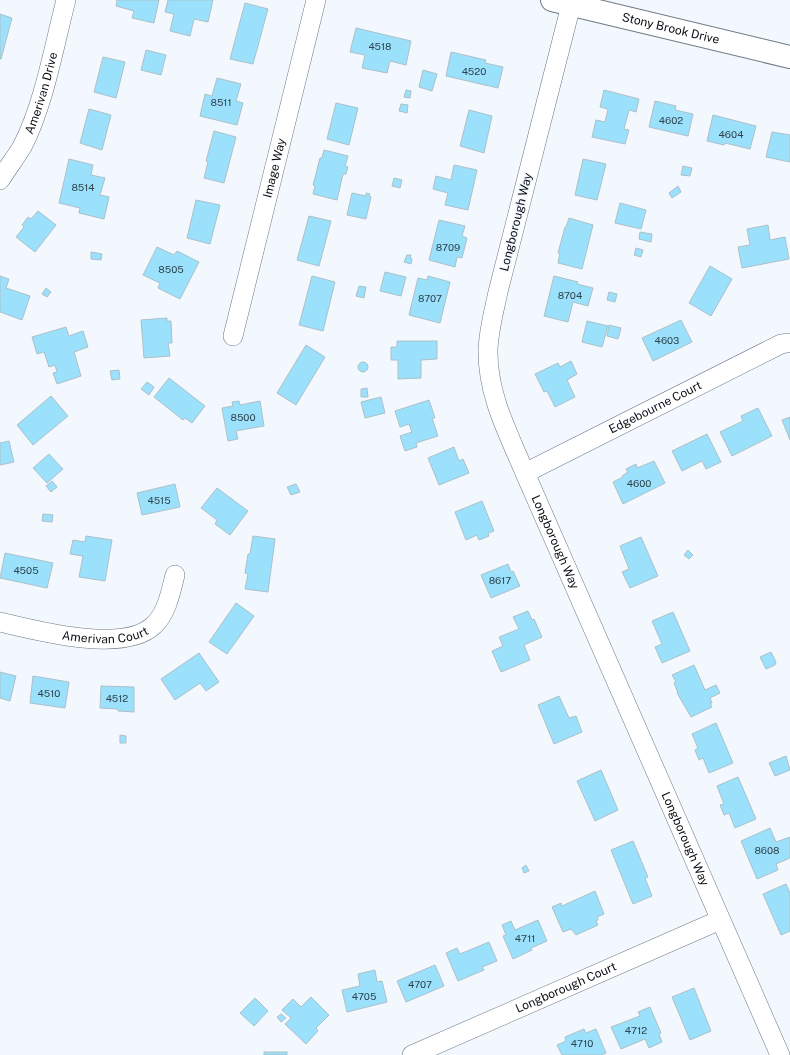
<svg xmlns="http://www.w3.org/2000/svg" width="790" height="1055" font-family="'Public Sans',sans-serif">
	<rect width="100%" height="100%" fill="#f2f8fe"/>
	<g fill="#9be1fc" stroke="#acc0c8">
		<polygon points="117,0 159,0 154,23 132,18 134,11 116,6"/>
		<polygon points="168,0 213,0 208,22 194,19 190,36 170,31 174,14 165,12"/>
		<polygon points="245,3 268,9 253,64 230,59"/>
		<polygon points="0,14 12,18 1,59 0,59"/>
		<polygon points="356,28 411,41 406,65 390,61 387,73 362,68 365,55 350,52"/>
		<polygon points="146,50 166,55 161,75 141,70"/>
		<polygon points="451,52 486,60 485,63 503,67 498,88 446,76"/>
		<polygon points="103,57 125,62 116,98 94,92"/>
		<polygon points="423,70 437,74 432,91 419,87"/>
		<polygon points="217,78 241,84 236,101 243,103 237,125 200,116 205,94 212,96"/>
		<polygon points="406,90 411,91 410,98 404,97"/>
		<polygon points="604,90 639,99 636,112 629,110 624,129 629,130 625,144 592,137 596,120 605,122 608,109 600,107"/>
		<polygon points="655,101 676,106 675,110 693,114 688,136 649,127"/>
		<polygon points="336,103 358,108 349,145 327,139"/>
		<polygon points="401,104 408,105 407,113 399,111"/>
		<polygon points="89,109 111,115 102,150 80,143"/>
		<polygon points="469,110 492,116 484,153 460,146"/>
		<polygon points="713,115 756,126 750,149 725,143 724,145 707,141"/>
		<polygon points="214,131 236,137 224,183 204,178 208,162 206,161"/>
		<polygon points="772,132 790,135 790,162 766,157"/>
		<polygon points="324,150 348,156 345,166 348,167 346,174 343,174 337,200 313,194 315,186 313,185 320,158 322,158"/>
		<polygon points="69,159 93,165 91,175 105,178 100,195 109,197 104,219 79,213 80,208 59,203"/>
		<polygon points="583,159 606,164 597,200 575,195"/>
		<polygon points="454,165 477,170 468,210 445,205 448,193 433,189 436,176 451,180"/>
		<polygon points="683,166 692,168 690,176 681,175"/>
		<polygon points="394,178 402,180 400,188 392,186"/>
		<polygon points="678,186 681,192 672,198 669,193"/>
		<polygon points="352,193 366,196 366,193 370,194 369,196 371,197 366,219 347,215"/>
		<polygon points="196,200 220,205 210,244 187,238"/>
		<polygon points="620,203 646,210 641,229 615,223"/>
		<polygon points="38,211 56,225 35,252 16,237 24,227 22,225 28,217 31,219"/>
		<polygon points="309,216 331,221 319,266 297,260"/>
		<polygon points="569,218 593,225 582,269 558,263 560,253 558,253 565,227 566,227"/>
		<polygon points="439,220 465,226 462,236 467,238 462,258 457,257 455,267 429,260"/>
		<polygon points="768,225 770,240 785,237 789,259 742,268 738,247 750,245 747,229"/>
		<polygon points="640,232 652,234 651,242 639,239"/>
		<polygon points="157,247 174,255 177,251 199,262 180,299 158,288 160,283 143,275"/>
		<polygon points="636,248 643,250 641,257 634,255"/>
		<polygon points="91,252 102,254 101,260 91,259"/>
		<polygon points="407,255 411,255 410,258 412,259 411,264 404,262"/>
		<polygon points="710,266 732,279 711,316 689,303"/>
		<polygon points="385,272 406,277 401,296 380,291"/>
		<polygon points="0,276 9,279 6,288 30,296 22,320 0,312"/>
		<polygon points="312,276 335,282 323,331 299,325"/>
		<polygon points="428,276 450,282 440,323 409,315 418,278 427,280"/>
		<polygon points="554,276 578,282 577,284 593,288 588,306 573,302 568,322 544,316"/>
		<polygon points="359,286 366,287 364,298 356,296"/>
		<polygon points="46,288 51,292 47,297 42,294"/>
		<polygon points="609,292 617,294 615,302 607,300"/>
		<polygon points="167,318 167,321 171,321 172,343 168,343 170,356 144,358 141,320"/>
		<polygon points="681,320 692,342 653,361 642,338"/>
		<polygon points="587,321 608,326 602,347 582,342"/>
		<polygon points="609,325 621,328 618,339 607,336"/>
		<polygon points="66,327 69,336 83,331 88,347 74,352 81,376 57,384 53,373 57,372 55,365 49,367 44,352 37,354 32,337"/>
		<polygon points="397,341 437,341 437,359 421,360 421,378 398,379 398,360 391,360 391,347 397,347"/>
		<polygon points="306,345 325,357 296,405 277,393"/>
		<polygon points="571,361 577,374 567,380 575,397 555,407 547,391 544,392 535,374 558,363 560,367"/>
		<circle cx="363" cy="367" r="5"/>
		<polygon points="119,370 120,379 112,380 110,371"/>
		<polygon points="169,378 205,406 192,423 185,418 183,420 154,397"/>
		<polygon points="147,382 154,387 149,395 141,389"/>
		<polygon points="367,388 368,397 361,397 361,389"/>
		<polygon points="51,396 68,416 33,445 17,425"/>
		<polygon points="381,397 385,413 365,418 361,402"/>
		<polygon points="429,400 435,418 432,418 438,436 416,443 417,447 405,451 400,436 412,432 409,424 400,427 395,411"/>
		<polygon points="239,401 240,405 260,401 264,426 236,431 238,439 228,441 222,408 233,406 232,402"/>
		<polygon points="758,408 772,436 732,456 720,432 743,421 741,416"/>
		<polygon points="790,417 790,440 782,420"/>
		<polygon points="707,434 721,462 706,469 702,461 682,471 672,451"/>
		<polygon points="9,441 14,462 0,465 0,443"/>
		<polygon points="454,447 459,461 463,459 469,473 439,485 428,458"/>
		<polygon points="49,454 63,469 47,483 33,468"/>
		<polygon points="654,461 665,483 623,504 613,482 623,477 622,476 628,472 626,469 636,464 637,468"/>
		<polygon points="52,481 57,487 51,492 46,486"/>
		<polygon points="175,484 180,507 142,515 137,493"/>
		<polygon points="296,484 300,492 291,495 287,487"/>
		<polygon points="217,488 248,511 230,535 215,524 217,520 201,508"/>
		<polygon points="482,501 494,531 488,533 489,536 479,540 477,535 466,540 455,512"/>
		<polygon points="43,514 53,515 52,522 42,521"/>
		<polygon points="86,536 112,540 105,581 79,577 83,556 70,554 73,540 85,542"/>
		<polygon points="253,536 275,539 268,592 245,589 248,574 245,573 248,554 250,554"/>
		<polygon points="641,537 658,576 630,588 622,572 629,569 620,546"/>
		<polygon points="688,550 693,555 689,559 684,555"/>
		<polygon points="5,553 53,563 47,588 0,578"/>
		<polygon points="508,564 511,572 513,571 520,586 491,598 481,575"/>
		<polygon points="236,603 254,616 227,654 209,642"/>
		<polygon points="528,611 532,620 534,619 542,637 524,645 530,660 501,672 492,651 503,646 499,637 519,629 513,617"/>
		<polygon points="673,612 690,651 662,663 655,647 662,644 652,621"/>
		<polygon points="771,652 776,662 775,665 766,669 760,657"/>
		<polygon points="199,653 219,682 206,691 200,683 175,700 161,679"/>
		<polygon points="694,665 705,690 716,685 720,693 710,698 712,703 710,703 712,707 691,717 677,693 678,693 674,683 676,682 672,675"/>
		<polygon points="0,672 16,676 10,701 0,698"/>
		<polygon points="33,676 69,682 65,708 30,703"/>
		<polygon points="101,686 134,687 134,712 118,711 118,709 100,708"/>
		<polygon points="559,696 569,718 576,716 582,732 554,744 538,705"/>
		<polygon points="716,723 733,763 709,773 703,758 699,760 695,750 698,748 692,734"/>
		<polygon points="120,735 126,736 126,743 120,743"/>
		<polygon points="786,756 790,770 775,776 769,763"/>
		<polygon points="601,770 618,810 595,821 577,781"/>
		<polygon points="738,777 756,819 735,828 729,813 724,815 720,805 724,804 717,786"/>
		<polygon points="770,828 776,842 790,837 790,858 776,864 778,870 757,879 741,841"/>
		<polygon points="633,841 648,877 645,878 652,896 633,904 611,850"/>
		<polygon points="526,865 529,871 524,873 522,868"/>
		<polygon points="786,884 790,893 790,931 781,935 763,894"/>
		<polygon points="595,891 604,914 597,917 598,920 596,921 598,925 576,935 571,929 563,932 552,907 561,903 562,906"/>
		<polygon points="538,920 547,941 531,948 532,950 513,959 503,936 506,935 502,925 511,921 515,930"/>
		<polygon points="489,942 497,961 482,967 484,970 458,981 446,953 457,948 460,954"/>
		<polygon points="435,965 444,986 406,1002 397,981"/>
		<polygon points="375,970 377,982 382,981 387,1002 347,1012 342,990 360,986 358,974"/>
		<polygon points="694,988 711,1031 690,1040 672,997"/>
		<polygon points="311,997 329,1015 316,1028 318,1031 306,1044 285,1024 291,1018 282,1010 293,999 301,1007"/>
		<polygon points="255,998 268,1011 254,1026 240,1013"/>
		<polygon points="650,1007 661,1033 659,1034 662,1042 649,1048 645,1039 621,1049 611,1027 640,1016 638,1012"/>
		<polygon points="281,1014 286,1018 281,1022 277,1017"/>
		<polygon points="584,1029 586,1033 596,1029 606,1053 601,1055 562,1055 557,1045 566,1041 565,1037"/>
		<rect x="264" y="1052" width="23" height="3"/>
	</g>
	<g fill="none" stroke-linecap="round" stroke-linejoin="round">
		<g stroke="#6c7985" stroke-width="20">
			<g id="minor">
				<path id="s1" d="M571,5L498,292C494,311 489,329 488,349C487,394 508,433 525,473L780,1055"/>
				<path id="s2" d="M0,180C7,169 15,158 22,147C44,105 54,46 66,0"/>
				<path id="s3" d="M233,336L316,0"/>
				<path id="s4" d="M525,473L781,344L787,343"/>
				<path id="s5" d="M0,622C38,631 124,654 154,625C167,613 171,591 175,575"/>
				<path id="s6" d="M412,1055L720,920"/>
			</g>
		</g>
		<g stroke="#6c7985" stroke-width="24">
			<g id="tertiary">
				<path id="s7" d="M552,0L790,57"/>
			</g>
		</g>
		<use href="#minor" stroke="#fff" stroke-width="19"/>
		<use href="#tertiary" stroke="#fff" stroke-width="22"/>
	</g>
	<g text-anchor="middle" stroke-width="3" stroke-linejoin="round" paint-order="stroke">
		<g font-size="10" fill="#2f444f">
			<text x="380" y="50">4518</text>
			<text x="474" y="75">4520</text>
			<text x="221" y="106">8511</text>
			<text x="671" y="124">4602</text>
			<text x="731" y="138">4604</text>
			<text x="83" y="191">8514</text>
			<text x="448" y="251">8709</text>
			<text x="171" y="273">8505</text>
			<text x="570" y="299">8704</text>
			<text x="430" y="302">8707</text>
			<text x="667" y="344">4603</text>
			<text x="243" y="421">8500</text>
			<text x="639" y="487">4600</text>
			<text x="159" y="504">4515</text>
			<text x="26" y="574">4505</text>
			<text x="500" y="584">8617</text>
			<text x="49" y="697">4510</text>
			<text x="117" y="702">4512</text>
			<text x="767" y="854">8608</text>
			<text x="525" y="942">4711</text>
			<text x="420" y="988">4707</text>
			<text x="364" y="1000">4705</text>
			<text x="636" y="1034">4712</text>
			<text x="582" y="1047">4710</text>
		</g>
		<g font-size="12" fill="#0b1015" stroke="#f2f8fe">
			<text dy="4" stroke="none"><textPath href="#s7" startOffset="122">Stony Brook Drive</textPath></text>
			<text dy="4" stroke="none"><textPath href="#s2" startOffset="97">Amerivan Drive</textPath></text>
			<text dy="4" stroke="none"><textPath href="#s3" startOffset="173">Image Way</textPath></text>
			<text transform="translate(516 222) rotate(-76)" y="4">Longborough Way</text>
			<text dy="4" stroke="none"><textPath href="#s4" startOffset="146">Edgebourne Court</textPath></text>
			<text dy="4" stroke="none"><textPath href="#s1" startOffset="560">Longborough Way</textPath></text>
			<text dy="4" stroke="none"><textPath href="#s5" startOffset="107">Amerivan Court</textPath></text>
			<text dy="4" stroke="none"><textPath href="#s1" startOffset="884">Longborough Way</textPath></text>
			<text dy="4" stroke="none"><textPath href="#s6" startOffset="168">Longborough Court</textPath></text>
		</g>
	</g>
</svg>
